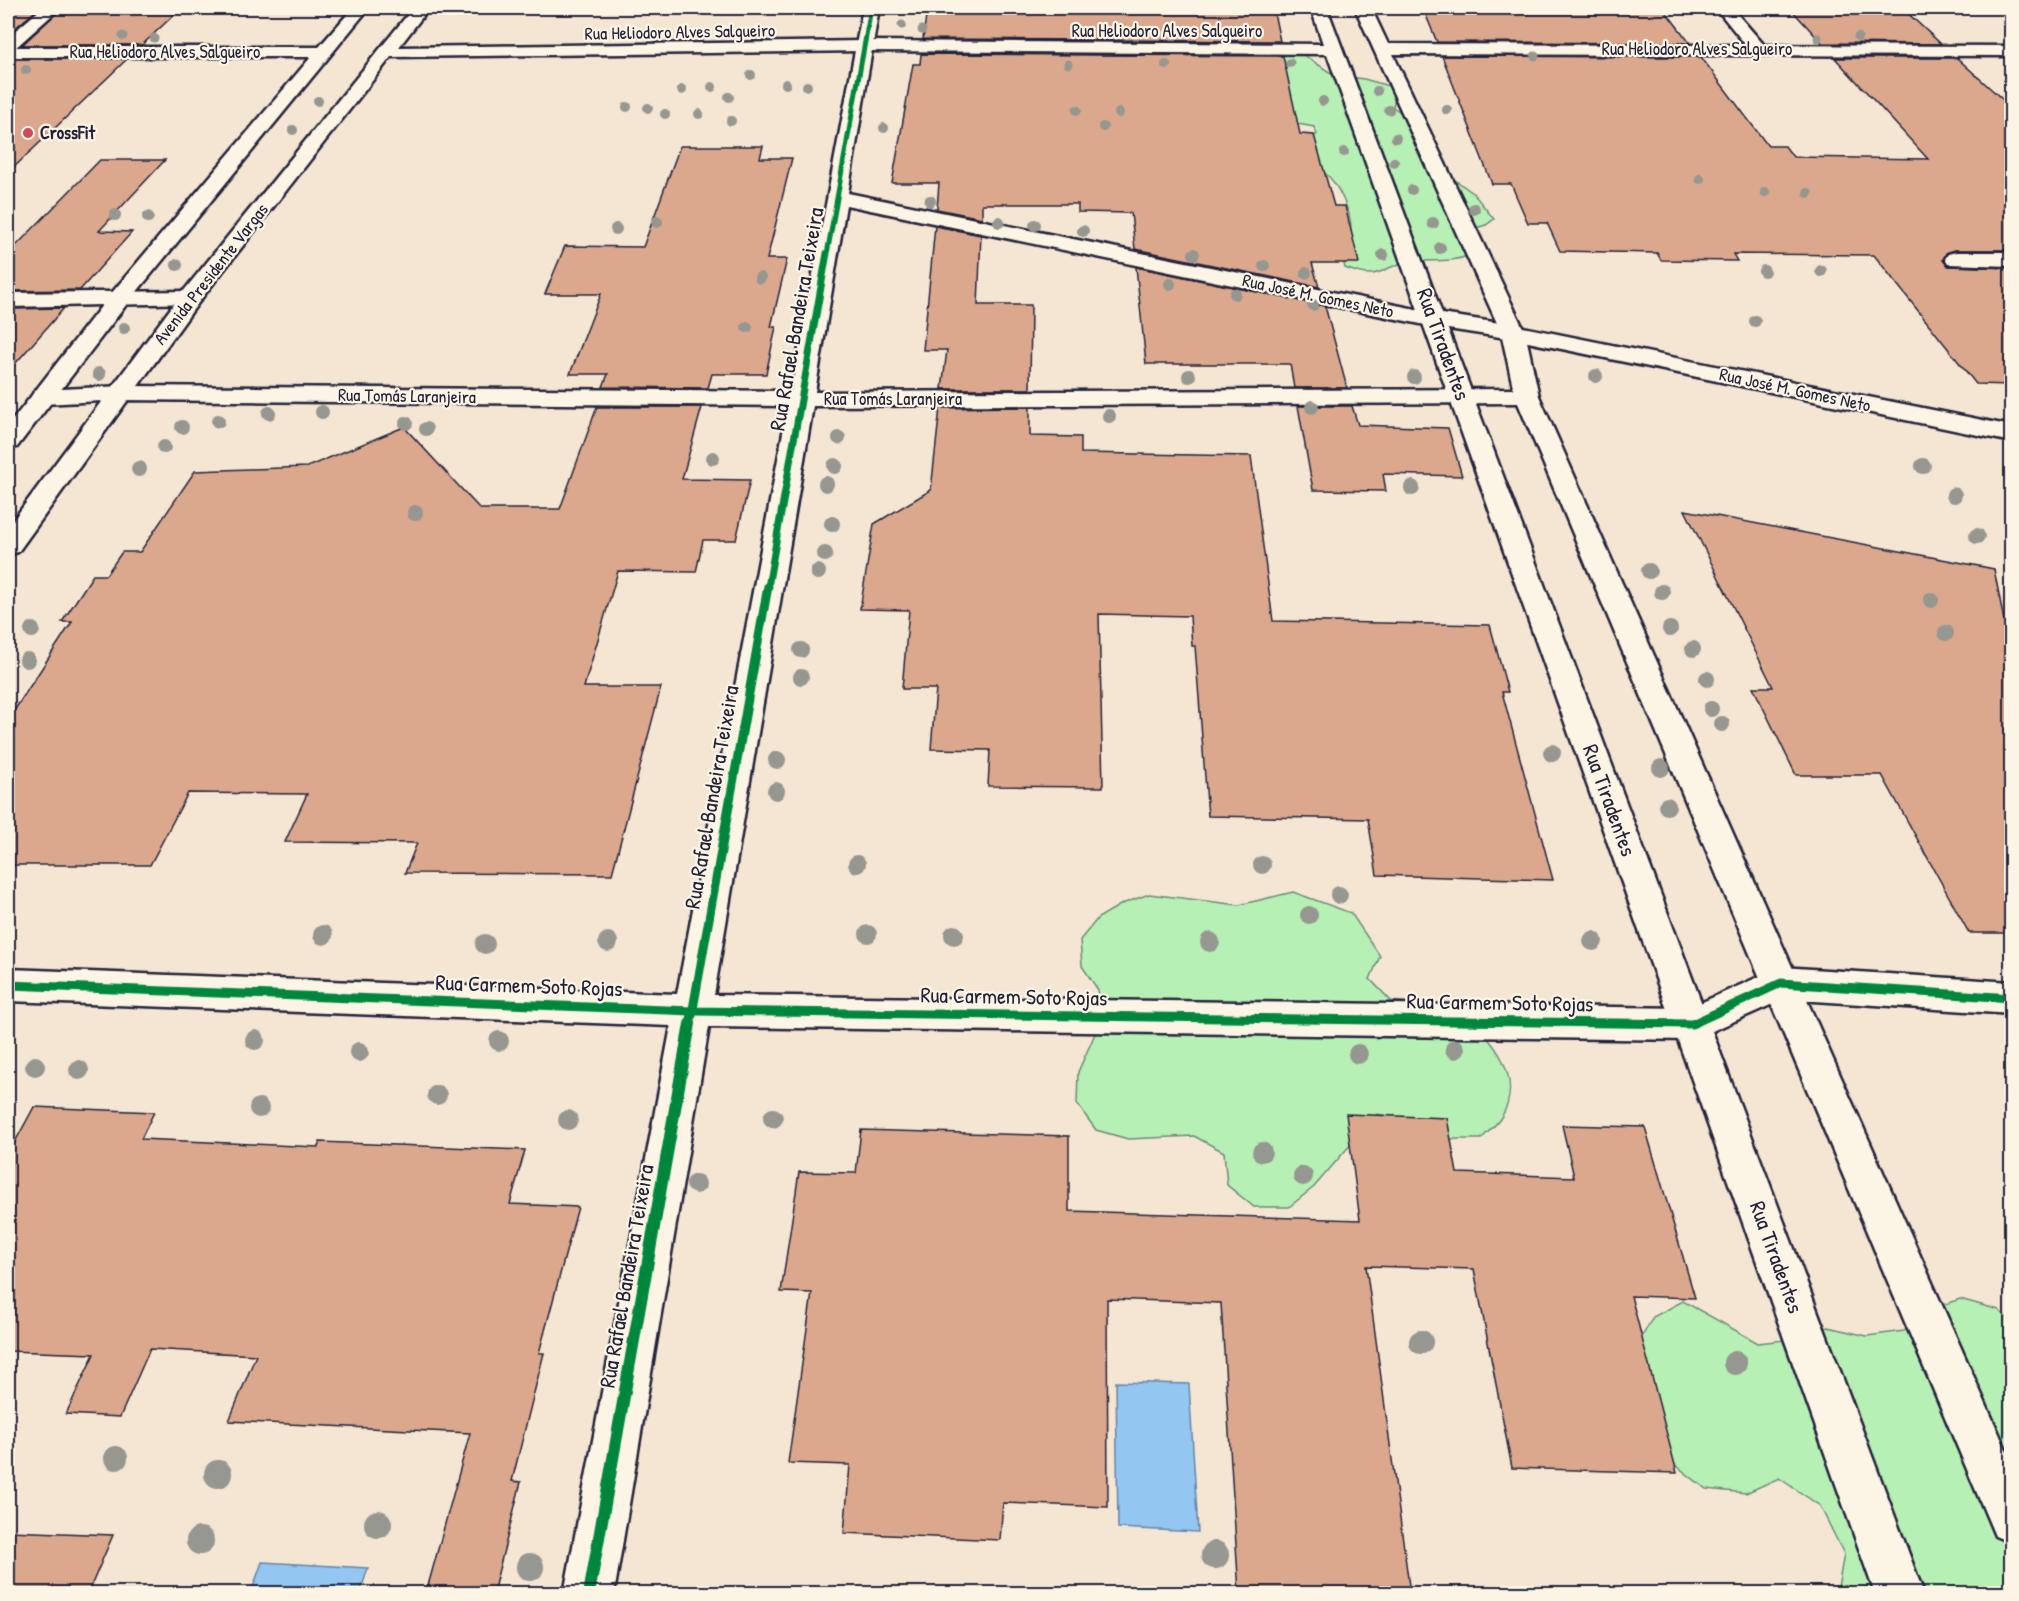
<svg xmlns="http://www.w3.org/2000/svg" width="2019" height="1601" font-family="'Patrick Hand',sans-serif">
	<rect width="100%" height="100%" fill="#f5e6d4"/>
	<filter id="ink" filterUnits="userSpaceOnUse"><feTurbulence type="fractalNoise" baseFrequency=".0167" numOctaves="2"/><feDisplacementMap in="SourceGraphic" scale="12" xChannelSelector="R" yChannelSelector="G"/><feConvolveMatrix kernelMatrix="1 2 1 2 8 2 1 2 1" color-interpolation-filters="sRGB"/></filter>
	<g filter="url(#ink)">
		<g fill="#b6f0b4" stroke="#6c8978" stroke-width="1.5">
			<path d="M1240,50L1299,52L1334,75L1364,79L1392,87L1396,93L1393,107L1421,126L1443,171L1473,193L1494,219L1486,225L1472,229L1470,255C1450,264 1430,259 1409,262C1379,266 1383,283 1345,268C1340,252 1352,243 1351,228C1351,212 1338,184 1326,174C1315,167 1304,165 1296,154L1317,134L1314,127L1298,124L1225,60L1230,54Z"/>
			<path d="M1293,892L1351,913L1380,956L1370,979L1391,1001C1415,1003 1437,1005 1459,1016C1494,1034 1526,1081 1500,1119C1495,1126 1487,1133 1481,1139H1446L1412,1120L1377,1114L1314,1187L1289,1207H1254L1227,1185L1224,1152L1194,1136L1128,1139L1096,1130L1077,1104L1078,1072L1102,1018L1098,990L1082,966L1080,940L1098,918L1122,904L1149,894L1239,905Z"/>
			<polygon points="1960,1299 1999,1310 2011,1323 2011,1593 1837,1593 1844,1554 1820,1506 1779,1478 1746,1493 1706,1489 1668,1459 1637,1346 1653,1317 1683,1301 1758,1343 1795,1339 1828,1327 1867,1336 1904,1331 1927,1310"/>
		</g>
		<g fill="#93c6f0" stroke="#6684a8" stroke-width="1.5">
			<polygon points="1116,1382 1189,1384 1198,1532 1118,1528"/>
			<polygon points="262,1562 368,1568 360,1593 251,1593"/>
		</g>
		<g fill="#dba88e" stroke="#22223b" stroke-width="1.5">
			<polygon points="8,8 39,8 8,34"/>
			<polygon points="62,8 181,8 142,45 22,45"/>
			<polygon points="927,8 1273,8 1280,41 923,39"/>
			<polygon points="1423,8 1663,8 1690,43 1437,42"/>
			<polygon points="1790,8 1902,8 1941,44 1822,43"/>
			<polygon points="921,54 1283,56 1300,134 1314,135 1334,206 1345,206 1359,263 1312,263 1319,287 1135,249 1131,213 1078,212 1078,204 982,204 982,218 937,209 939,183 892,183 913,64 920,64"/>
			<polygon points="1442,56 1701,57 1768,146 1785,146 1793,157 1928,159 1835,58 1957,58 2012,108 2012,250 1955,250 1946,253 1943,260 1948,266 2012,268 2012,385 1976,384 1874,255 1733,254 1737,261 1661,260 1657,253 1560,251 1547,223 1528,223 1511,184 1492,184"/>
			<polygon points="8,59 127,59 8,173"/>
			<polygon points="680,146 763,146 760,158 792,158 767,259 787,259 771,327 776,327 766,374 712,374 708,388 603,387 608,374 570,374 601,294 545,294 565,246 643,247"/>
			<polygon points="100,160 165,160 99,231 132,232 80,290 8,291 8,254"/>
			<polygon points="935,226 981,235 978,305 1031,305 1030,389 942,389 947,350 923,350"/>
			<polygon points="1136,267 1325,306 1347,388 1294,388 1290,364 1146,364"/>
			<polygon points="64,308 8,372 8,309"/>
			<polygon points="1298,406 1352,406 1358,425 1448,428 1462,476 1383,474 1386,491 1313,490"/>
			<polygon points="597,407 702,407 682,479 750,480 736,540 703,540 696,572 618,571 584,687 661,687 612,874 405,873 417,843 285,842 307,794 188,793 150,865 8,865 8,720 72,622 62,622 93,575 106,575 122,552 140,552 195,471 307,467 404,427 480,509 560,509"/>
			<polygon points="1030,407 1030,436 1081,437 1081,453 1251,456 1273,621 1490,625 1508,692 1502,692 1553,880 1377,875 1368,819 1208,816 1195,646 1192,646 1190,616 1099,614 1103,787 988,786 990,750 931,749 936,689 902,689 909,610 860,609 874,524 931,490 940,408"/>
			<polygon points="1685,510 1994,569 2012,662 2012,933 1969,933 1882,775 1796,775 1753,687 1773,687"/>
			<polygon points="34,1107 154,1112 141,1139 318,1147 320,1142 525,1150 510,1204 578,1207 539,1353 544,1353 512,1481 521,1482 493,1593 426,1593 470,1433 229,1421 256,1355 150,1349 120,1417 66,1414 94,1354 8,1351 8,1155"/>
			<polygon points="1346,1114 1447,1118 1457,1173 1574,1177 1562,1125 1645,1127 1695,1298 1631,1296 1677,1473 1512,1468 1474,1269 1366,1266 1410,1593 1239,1593 1221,1303 1107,1299 1108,1507 1003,1503 1000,1540 844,1533 850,1465 788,1463 812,1293 781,1292 799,1172 856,1173 861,1130 1069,1136 1069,1211 1360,1220"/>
			<polygon points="8,1531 113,1535 88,1593 8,1593"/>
		</g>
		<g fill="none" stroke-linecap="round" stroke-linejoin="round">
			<g stroke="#22223b" stroke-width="5">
				<g id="street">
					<polygon points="42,8 60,8 14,49 8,50 8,37"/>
					<polygon points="863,8 879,8 848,193 1435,313 1513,325 2012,426 2012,442 1513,339 1435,327 846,205 815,392 1527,389 1536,391 1539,396 1536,401 1527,403 813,406 714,995 1689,1008 1781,967 2012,982 2012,1014 1784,999 1692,1040 709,1027 614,1594 564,1594 671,1026 8,1001 8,969 677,994 788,406 122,400 43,404 34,402 31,397 34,392 43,390 122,386 791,391"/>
					<polygon points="1716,8 1732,8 1764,45 1767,49 1764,53 1752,53"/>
					<polygon points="1956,252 2012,252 2012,266 1948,264 1945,259 1948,254"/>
					<polygon points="190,291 198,293 201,298 198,303 8,307 8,293"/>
				</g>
			</g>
			<g stroke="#22223b" stroke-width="5">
				<g id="secondary">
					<polygon points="353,8 369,8 126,305 17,447 8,450 8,426 110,295 311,57 8,57 8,47 319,47"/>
					<polygon points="413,8 429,8 399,47 864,41 1323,44 1311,8 1327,8 1924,1594 1875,1594 1327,54 864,51 391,57 198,303 18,552 8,555 8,527 182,293"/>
					<polygon points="1355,8 1371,8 1388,44 2012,46 2012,56 1393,54 1525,332 1539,396 2012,1463 2012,1543 1995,1536 1515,396 1501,332"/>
				</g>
			</g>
			<use href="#street" fill="#fcf5e5" fill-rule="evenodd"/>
			<use href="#secondary" fill="#fcf5e5" fill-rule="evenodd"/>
			<g stroke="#fcf5e5" stroke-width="8">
				<polyline id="cycleway-far3" points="827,254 871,8"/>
			</g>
			<g stroke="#fcf5e5" stroke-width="10">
				<polyline id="cycleway-far2" points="768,587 827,253"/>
			</g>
			<g stroke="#fcf5e5" stroke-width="13">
				<g id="cycleway-far1">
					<polyline points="8,985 693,1011 1692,1024 1781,983 2012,998"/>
					<polyline points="690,1026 768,586"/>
				</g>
			</g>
			<g stroke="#fcf5e5" stroke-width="16">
				<polyline id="cycleway" points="589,1594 690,1024"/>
			</g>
			<use href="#cycleway-far3" stroke="#00873e" stroke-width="5"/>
			<use href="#cycleway-far2" stroke="#00873e" stroke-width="7"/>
			<use href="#cycleway-far1" stroke="#00873e" stroke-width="9"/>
			<use href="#cycleway" stroke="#00873e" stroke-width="12"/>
		</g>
		<g fill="#959790">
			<circle cx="902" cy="25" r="4.5"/>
			<circle cx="922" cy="30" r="4.5"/>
			<circle cx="123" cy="36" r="4.5"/>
			<circle cx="1858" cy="37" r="4.5"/>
			<circle cx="154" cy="38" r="4.5"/>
			<circle cx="1818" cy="38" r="4.5"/>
			<circle cx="1535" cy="56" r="4.5"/>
			<circle cx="1290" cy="63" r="4.5"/>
			<circle cx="1068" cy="64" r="4.5"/>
			<circle cx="1166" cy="65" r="5"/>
			<circle cx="26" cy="70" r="5"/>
			<circle cx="751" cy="75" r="5"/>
			<circle cx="786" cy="84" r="5"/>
			<circle cx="807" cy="86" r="5"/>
			<circle cx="712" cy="87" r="5"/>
			<circle cx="682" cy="90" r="5"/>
			<circle cx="1377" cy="91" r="5"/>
			<circle cx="729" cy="97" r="5"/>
			<circle cx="318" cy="101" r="5"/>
			<circle cx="1323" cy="101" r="5"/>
			<circle cx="627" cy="107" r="5"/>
			<circle cx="648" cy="108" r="5"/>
			<circle cx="1077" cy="110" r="5"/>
			<circle cx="1389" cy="110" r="5"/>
			<circle cx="1447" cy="110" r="5"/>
			<circle cx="1119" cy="113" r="5"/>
			<circle cx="665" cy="114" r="5"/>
			<circle cx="699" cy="114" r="5"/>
			<circle cx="731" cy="121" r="5"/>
			<circle cx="1103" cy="127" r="5"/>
			<circle cx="884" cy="128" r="5"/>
			<circle cx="293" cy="130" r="5"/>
			<circle cx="1396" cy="138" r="5"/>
			<circle cx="1344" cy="152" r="5"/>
			<circle cx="1394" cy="162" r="5"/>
			<circle cx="1700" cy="179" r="5"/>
			<circle cx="1412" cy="190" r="5"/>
			<circle cx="1765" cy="192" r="5"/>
			<circle cx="1808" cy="193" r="5"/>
			<circle cx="930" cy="201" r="6"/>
			<circle cx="1474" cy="209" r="6"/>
			<circle cx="115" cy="215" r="6"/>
			<circle cx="148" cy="217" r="6"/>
			<circle cx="657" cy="222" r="6"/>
			<circle cx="999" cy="222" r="6"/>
			<circle cx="1433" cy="223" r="6"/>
			<circle cx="1035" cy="225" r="6"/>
			<circle cx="616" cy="229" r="6"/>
			<circle cx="1083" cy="231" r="6"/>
			<circle cx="1440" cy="248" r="6"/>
			<circle cx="1194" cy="254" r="6"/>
			<circle cx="1383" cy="255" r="6"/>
			<circle cx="177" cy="265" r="6"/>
			<circle cx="1264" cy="266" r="6"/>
			<circle cx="1764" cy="271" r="6"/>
			<circle cx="1821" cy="271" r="6"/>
			<circle cx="1306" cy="273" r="6"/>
			<circle cx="760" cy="278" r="6"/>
			<circle cx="1170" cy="284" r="6"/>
			<circle cx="1235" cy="294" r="6"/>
			<circle cx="1313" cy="305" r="6"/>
			<circle cx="1755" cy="321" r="6"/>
			<circle cx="747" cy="327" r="6"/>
			<circle cx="124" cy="328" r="6"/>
			<circle cx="99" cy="374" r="7"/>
			<circle cx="1189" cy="376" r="7"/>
			<circle cx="1596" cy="376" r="7"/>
			<circle cx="1414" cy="377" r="7"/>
			<circle cx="1312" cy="407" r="7"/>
			<circle cx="322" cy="412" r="7"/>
			<circle cx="269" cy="413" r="7"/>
			<circle cx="1109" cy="416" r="7"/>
			<circle cx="218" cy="421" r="7"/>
			<circle cx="406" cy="423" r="7"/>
			<circle cx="182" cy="427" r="7"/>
			<circle cx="426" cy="429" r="7"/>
			<circle cx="839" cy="438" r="7"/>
			<circle cx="164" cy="447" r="7"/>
			<circle cx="713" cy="458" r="7"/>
			<circle cx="835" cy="466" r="8"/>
			<circle cx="1923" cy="466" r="8"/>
			<circle cx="139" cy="469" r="8"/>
			<circle cx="826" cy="484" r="8"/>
			<circle cx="1412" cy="488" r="8"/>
			<circle cx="1954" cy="495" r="8"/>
			<circle cx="415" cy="513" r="8"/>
			<circle cx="832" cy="524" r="8"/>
			<circle cx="1977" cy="536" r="8"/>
			<circle cx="825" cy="554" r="8"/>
			<circle cx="1649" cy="571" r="8"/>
			<circle cx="818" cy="572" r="8"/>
			<circle cx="1662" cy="592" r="8"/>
			<circle cx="1931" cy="600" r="8"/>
			<circle cx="1670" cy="629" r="8"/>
			<circle cx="32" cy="630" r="8"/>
			<circle cx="1946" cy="633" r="8"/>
			<circle cx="1693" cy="649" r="8"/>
			<circle cx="801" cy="650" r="8"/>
			<circle cx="27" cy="660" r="8"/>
			<circle cx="801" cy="677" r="8"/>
			<circle cx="1707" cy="679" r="8"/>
			<circle cx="1711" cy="709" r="8"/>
			<circle cx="1722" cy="724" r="8"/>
			<circle cx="1552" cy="753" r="9"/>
			<circle cx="777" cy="760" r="9"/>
			<circle cx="1661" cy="768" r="9"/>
			<circle cx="776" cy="791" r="9"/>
			<circle cx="1667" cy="806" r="9"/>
			<circle cx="857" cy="864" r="9"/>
			<circle cx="1262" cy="865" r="9"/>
			<circle cx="1339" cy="895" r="9"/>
			<circle cx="1309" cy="915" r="9"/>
			<circle cx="323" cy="935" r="10"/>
			<circle cx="954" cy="935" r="10"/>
			<circle cx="868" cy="934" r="9"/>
			<circle cx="1593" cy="941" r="10"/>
			<circle cx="608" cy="942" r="10"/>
			<circle cx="1210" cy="942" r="10"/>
			<circle cx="485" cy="944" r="10"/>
			<circle cx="255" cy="1040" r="10"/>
			<circle cx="499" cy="1041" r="10"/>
			<circle cx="1455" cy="1049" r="10"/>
			<circle cx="359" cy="1052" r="10"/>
			<circle cx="1358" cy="1054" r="10"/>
			<circle cx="35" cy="1066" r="10"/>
			<circle cx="79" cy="1070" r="10"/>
			<circle cx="437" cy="1095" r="10"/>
			<circle cx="259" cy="1108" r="10"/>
			<circle cx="773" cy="1118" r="10"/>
			<circle cx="568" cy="1120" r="10"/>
			<circle cx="1262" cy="1152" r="10"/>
			<circle cx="1303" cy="1176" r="10"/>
			<circle cx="696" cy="1184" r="10"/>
			<circle cx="1421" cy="1342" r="12"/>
			<circle cx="1735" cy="1363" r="12"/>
			<circle cx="116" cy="1458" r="12"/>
			<circle cx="218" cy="1474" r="14"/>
			<circle cx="378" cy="1524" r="14"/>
			<circle cx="200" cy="1541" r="14"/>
			<circle cx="1215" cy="1555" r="14"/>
			<circle cx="530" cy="1567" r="14"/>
		</g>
	</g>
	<circle fill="#d1495b" stroke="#fcf5e5" stroke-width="2" cx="28" cy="133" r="6"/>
	<g text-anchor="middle" stroke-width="4.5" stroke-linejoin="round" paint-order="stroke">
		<g font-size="18" fill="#22223b" stroke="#fcf5e5">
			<text x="1167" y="37">Rua Heliodoro Alves Salgueiro</text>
			<text transform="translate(680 32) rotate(-1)" y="6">Rua Heliodoro Alves Salgueiro</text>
			<text x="1697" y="55">Rua Heliodoro Alves Salgueiro</text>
			<text x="165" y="58">Rua Heliodoro Alves Salgueiro</text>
			<text transform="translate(211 274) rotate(-52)" y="6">Avenida Presidente Vargas</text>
			<text transform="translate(1318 296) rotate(12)" y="6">Rua José M. Gomes Neto</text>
			<text transform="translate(1795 390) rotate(12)" y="6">Rua José M. Gomes Neto</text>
			<text transform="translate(407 396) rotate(1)" y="6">Rua Tomás Laranjeira</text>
			<text x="893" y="405">Rua Tomás Laranjeira</text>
		</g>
		<g font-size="18" font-weight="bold" fill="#22223b" stroke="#fcf5e5" text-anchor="start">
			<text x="40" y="139">CrossFit</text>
		</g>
		<g font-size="22" fill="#22223b" stroke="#fcf5e5">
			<text transform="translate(796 319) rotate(-80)" y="8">Rua Rafael Bandeira Teixeira</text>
			<text transform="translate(1444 344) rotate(70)" y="8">Rua Tiradentes</text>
			<text transform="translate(711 797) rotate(-80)" y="8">Rua Rafael Bandeira Teixeira</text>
			<text transform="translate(1610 800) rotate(70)" y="8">Rua Tiradentes</text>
			<text transform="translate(529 985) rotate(2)" y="8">Rua Carmem Soto Rojas</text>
			<text transform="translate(1014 996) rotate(1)" y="8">Rua Carmem Soto Rojas</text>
			<text transform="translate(1500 1002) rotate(1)" y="8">Rua Carmem Soto Rojas</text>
			<text transform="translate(1777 1257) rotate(70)" y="8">Rua Tiradentes</text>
			<text transform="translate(626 1276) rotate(-80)" y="8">Rua Rafael Bandeira Teixeira</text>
		</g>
	</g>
	<rect width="2019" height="1601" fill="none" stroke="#fcf5e5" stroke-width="30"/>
	<rect x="15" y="15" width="1989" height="1571" fill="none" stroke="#22223b" stroke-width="2" filter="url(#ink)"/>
</svg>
